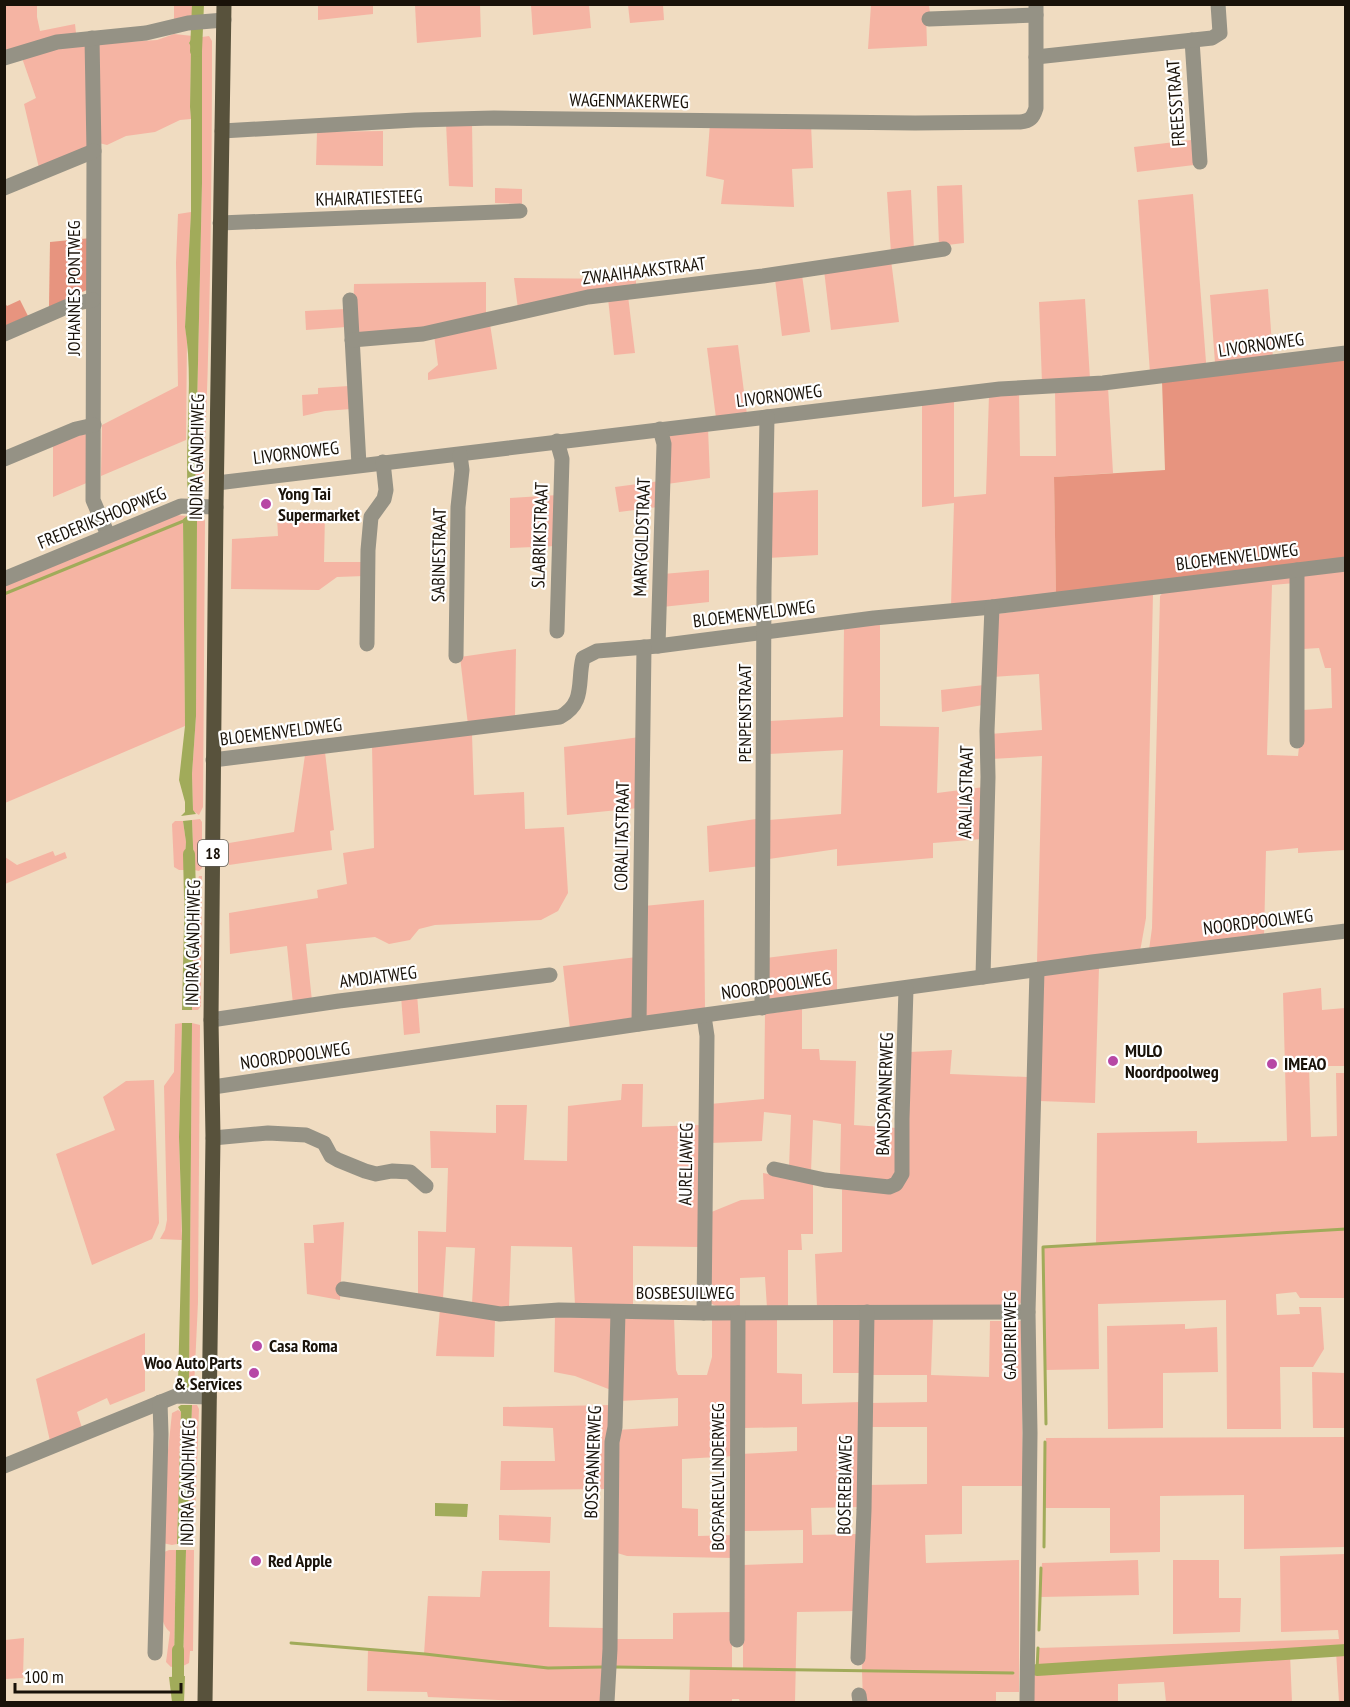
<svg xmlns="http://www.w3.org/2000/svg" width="1350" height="1707" font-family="'PT Sans Narrow',sans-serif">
	<rect width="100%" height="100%" fill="#f0dcc1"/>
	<g fill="#f5b4a3">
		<polygon points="5,5 37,5 37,17 40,31 75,24 76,33 5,52"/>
		<polygon points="174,5 193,5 193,18 174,19"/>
		<polygon points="318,5 373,5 373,14 318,20"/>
		<polygon points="415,5 480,5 481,37 417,43"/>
		<polygon points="531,5 589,5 591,28 533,35"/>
		<polygon points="628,5 663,5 664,20 630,23"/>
		<polygon points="871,5 929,5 930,13 926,13 927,46 868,49"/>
		<polygon points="174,34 193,36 189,43 191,47 190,107 191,119 180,120 155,132 126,136 107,145 99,143 96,44 157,40"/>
		<path d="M209,36L212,41C212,192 210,344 203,495L200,500L195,499L202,183V37Z"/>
		<polygon points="87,44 90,145 39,168 24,104 36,98 22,58 59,46"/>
		<polygon points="472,122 473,187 449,186 446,123"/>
		<polygon points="710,123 811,124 813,168 792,169 794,207 721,204 724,180 706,176"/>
		<polygon points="383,131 383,166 316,165 317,132"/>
		<polygon points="1191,140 1194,165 1137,172 1134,147"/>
		<polygon points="962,185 964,243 939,246 937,186"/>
		<polygon points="495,188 522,189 522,204 495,203"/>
		<polygon points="911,190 914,250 891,253 887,192"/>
		<polygon points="1193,194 1206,362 1205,366 1150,373 1138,200"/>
		<polygon points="191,212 185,327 187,339 186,440 101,476 102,425 178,386 176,263 178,214"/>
		<polygon points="891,260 899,322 831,330 824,270"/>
		<polygon points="802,275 810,332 782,336 775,279"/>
		<polygon points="514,278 636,279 636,288 518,309"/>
		<polygon points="486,282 486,318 361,337 353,326 354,284"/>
		<polygon points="1268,289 1273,358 1215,363 1210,295"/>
		<polygon points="628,296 635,353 614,355 608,298"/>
		<polygon points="1085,299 1090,379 1042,383 1039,302"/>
		<polygon points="345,309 346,327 306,330 305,311"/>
		<polygon points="490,324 497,369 428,380 428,373 438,365 434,335"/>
		<polygon points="738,345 747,415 716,418 707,348"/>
		<polygon points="349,386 351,409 325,411 303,416 302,395 318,394 318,388"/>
		<polygon points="1108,387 1113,473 1054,477 1056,594 951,606 954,503 922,507 922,402 954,398 954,497 986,494 989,394 1019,391 1020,456 1056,456 1055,390"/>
		<polygon points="708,428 710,478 667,484 666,433"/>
		<polygon points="86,434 88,437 89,482 53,497 53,442"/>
		<polygon points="660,481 658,507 619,512 615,487"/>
		<polygon points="818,490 818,555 768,558 769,493"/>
		<polygon points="558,495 557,546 510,548 510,498"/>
		<polygon points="325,513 324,562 364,562 364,576 337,577 319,590 231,589 232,539 278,536 277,517"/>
		<polygon points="176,515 187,516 183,519 185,726 5,803 5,584"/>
		<polygon points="202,515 205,521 203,807 199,815 193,811 192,774 196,716 197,521 193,516"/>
		<polygon points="1345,568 1345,850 1298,853 1298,848 1266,851 1264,936 1149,950 1152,928 1160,596 1163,592 1294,575 1295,583 1272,585 1267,755 1298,756 1303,710 1332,708 1331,668 1325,668 1319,648 1303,649 1304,576"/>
		<polygon points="709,570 709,602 662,607 663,574"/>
		<polygon points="1153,593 1146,918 1141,946 1140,950 1037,963 1042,756 991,759 990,734 1042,730 1039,674 992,677 997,614"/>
		<polygon points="880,623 880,726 939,727 937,793 984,787 982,839 933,843 933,858 837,866 837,849 769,859 769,820 841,814 843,750 769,754 770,721 843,717 844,627"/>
		<polygon points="516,649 515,718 468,725 460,657"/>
		<polygon points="984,685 983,705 942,712 941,690"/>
		<polygon points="472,734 474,795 524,792 525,829 564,827 568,893 558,911 541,920 435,925 419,929 410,940 389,944 375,937 306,944 312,1001 293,1004 287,946 230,954 229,913 318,898 317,890 347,884 343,853 374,848 372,745"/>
		<polygon points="640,737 639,808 567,815 564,747"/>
		<polygon points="325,752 334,830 330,831 332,850 229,865 229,843 294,832 305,755"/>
		<polygon points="763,818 761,866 709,872 707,826"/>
		<polygon points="200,819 202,822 202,868 199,871 194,870 192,820"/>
		<polygon points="175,821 183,821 186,842 184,870 179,870 174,867 172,824"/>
		<polygon points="53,851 55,856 65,852 67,858 5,884 5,857 17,865"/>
		<polygon points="199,876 202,876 201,1006 198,1010 192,1010 195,880 198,880"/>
		<polygon points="704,900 705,1010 648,1017 642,1012 644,906"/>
		<polygon points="837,949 837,993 767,999 766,958"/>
		<polygon points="637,957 635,1017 570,1029 563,966"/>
		<polygon points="1099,967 1095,1103 1039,1101 1042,976"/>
		<polygon points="1321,988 1322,1010 1345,1008 1345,1066 1309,1066 1311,1137 1337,1136 1336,1073 1345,1073 1345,1298 1300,1298 1296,1292 1276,1294 1277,1315 1300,1314 1299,1307 1321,1307 1324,1349 1313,1367 1280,1367 1281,1429 1227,1429 1226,1300 1098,1304 1099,1369 1045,1370 1043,1247 1096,1244 1097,1133 1197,1131 1197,1143 1287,1141 1283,993"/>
		<polygon points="417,994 420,1033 404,1035 401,996"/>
		<polygon points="802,1009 802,1049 819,1049 820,1060 856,1061 854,1125 897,1128 897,1170 890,1180 840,1175 841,1124 813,1120 811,1172 789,1168 791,1115 764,1112 762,1141 710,1143 710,1104 764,1099 765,1014"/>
		<polygon points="182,1023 179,1137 182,1240 160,1239 165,1230 167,1220 164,1086 174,1072 175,1024"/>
		<polygon points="192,1023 200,1025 198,1302 194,1388 193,1389 189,1388"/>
		<polygon points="952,1050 950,1074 1027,1077 1023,1299 1020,1304 1015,1307 817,1307 815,1254 842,1252 842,1186 896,1189 910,1052"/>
		<polygon points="154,1080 159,1223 152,1239 92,1265 56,1154 115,1130 103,1097 126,1081"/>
		<polygon points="622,1084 643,1084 642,1127 701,1125 699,1247 633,1246 633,1305 575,1305 572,1247 511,1246 509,1308 472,1304 475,1248 446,1247 443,1299 418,1294 418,1231 446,1232 448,1168 431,1168 430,1131 496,1133 496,1105 527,1105 524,1160 567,1161 568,1106 621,1100"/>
		<polygon points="763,1173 813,1182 813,1234 801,1234 802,1250 788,1250 788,1308 767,1308 765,1277 740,1278 740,1308 716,1306 710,1303 709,1213 741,1200 764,1199"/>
		<polygon points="344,1222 340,1300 307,1294 304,1243 314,1243 313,1225"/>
		<polygon points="440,1308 495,1319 494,1357 436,1356"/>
		<polygon points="555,1315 615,1317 611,1390 575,1376 554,1372"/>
		<polygon points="712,1317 734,1317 734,1456 682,1459 682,1508 698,1509 698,1536 734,1535 734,1558 627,1556 614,1552 617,1430 678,1426 678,1398 619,1401 623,1319 674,1318 676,1370 678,1375 707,1375 712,1357"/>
		<polygon points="744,1318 777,1319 777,1373 802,1374 802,1404 861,1402 859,1507 811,1508 812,1535 859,1534 856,1611 797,1612 795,1702 740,1702 739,1699 732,1699 732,1702 689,1702 690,1668 615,1667 617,1639 673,1639 673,1613 732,1612 732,1668 743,1669 743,1565 803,1563 803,1530 743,1531 741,1454 797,1451 797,1427 743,1428"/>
		<polygon points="833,1318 860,1318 861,1373 833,1373"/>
		<polygon points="877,1318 933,1318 931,1375 989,1377 990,1321 1021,1321 1023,1486 962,1486 962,1534 925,1535 926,1563 1019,1560 1019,1692 996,1692 996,1702 863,1702 862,1671 867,1485 927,1484 927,1427 868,1427 869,1403 927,1402 927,1375 871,1375 872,1321"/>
		<polygon points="1185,1324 1185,1329 1217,1327 1218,1372 1163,1373 1163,1428 1108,1429 1107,1326"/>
		<polygon points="145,1333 145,1391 110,1405 107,1398 77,1412 82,1428 50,1441 36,1379"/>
		<polygon points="1312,1372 1345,1373 1345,1428 1313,1428"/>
		<polygon points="192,1405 197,1405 199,1409 194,1545 187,1544"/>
		<polygon points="611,1405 607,1489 500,1490 501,1461 555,1461 553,1428 503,1426 503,1407"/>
		<polygon points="178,1410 181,1412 177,1544 172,1545 162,1543 165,1479 172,1413"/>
		<polygon points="1345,1437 1345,1547 1244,1549 1244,1495 1160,1496 1160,1552 1110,1553 1110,1508 1045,1508 1046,1438"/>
		<polygon points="499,1515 551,1517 550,1543 499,1540"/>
		<path d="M169,1550H176L174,1666L171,1667L166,1662L170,1632C154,1620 162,1572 162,1553Z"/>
		<polygon points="186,1550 194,1550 193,1651 190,1651 189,1663 183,1666"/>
		<polygon points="1345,1554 1345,1702 1339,1702 1336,1651 1290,1654 1292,1702 1166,1702 1164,1682 1118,1684 1118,1702 1033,1702 1033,1671 1037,1670 1038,1648 1339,1639 1338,1630 1281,1632 1280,1556"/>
		<polygon points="1138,1560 1139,1595 1040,1597 1042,1563"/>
		<polygon points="1173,1560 1219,1560 1219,1598 1241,1598 1240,1632 1173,1634"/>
		<polygon points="482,1571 550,1571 549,1627 604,1628 601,1702 545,1702 428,1697 427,1692 367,1691 368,1649 424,1654 428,1596 480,1597"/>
		<polygon points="24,1638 23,1678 5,1679 5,1640"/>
	</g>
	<g fill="#e7947f">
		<polygon points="91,238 89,289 49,307 50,242"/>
		<polygon points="20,300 28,316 5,326 4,302 7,306"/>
		<polygon points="1345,358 1345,558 1056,594 1054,477 1165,470 1162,381"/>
	</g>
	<g fill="#a1ab5a">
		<path d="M193,36L202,37V183L195,499L188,498C184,442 194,381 185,327L191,212V119L190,107L191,47L189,43Z"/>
		<polygon points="187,516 193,516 197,521 196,716 192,774 193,810 196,814 181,816 185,812 185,802 179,780 185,726 183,519"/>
		<polygon points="192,820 194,870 184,870 186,842 183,821"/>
		<polygon points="195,880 192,1010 182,1010 185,881"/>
		<polygon points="182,1023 192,1023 189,1388 179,1388 178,1382 182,1231 179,1137"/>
		<polygon points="181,1405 192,1405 187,1544 177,1544 181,1412 178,1407"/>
		<polygon points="435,1503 468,1504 467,1517 435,1516"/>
		<polygon points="176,1550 186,1550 183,1666 174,1666"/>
		<polygon points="185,1676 184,1702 172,1702 169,1677"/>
	</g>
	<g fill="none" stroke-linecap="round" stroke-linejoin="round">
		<g stroke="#a1ab5a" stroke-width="3">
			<polyline points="4,594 186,520"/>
			<polyline points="1046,1424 1043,1247 1346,1229"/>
			<polyline points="1044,1547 1045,1442"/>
			<polyline points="1039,1630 1041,1568"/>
			<polyline points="291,1643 425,1654 548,1668 603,1667"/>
			<polyline points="615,1667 1013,1673"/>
			<polyline points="1037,1670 1038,1648"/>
		</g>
		<g stroke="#a1ab5a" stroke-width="12">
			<polyline points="196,51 198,4"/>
			<polyline points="189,854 190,897"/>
			<polyline points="1037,1670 1346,1650"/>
			<polyline points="178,1702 178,1650"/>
		</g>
		<g stroke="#959285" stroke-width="15">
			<polyline points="929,19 1036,15"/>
			<polyline points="92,38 94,151 93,500 108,535"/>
			<polyline points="1192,40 1200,162"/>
			<polyline points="1036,57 1212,38 1220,33 1218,4"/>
			<polyline points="4,58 57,42 146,33 188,23 224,20"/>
			<path d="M222,131L415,120L494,118L915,123L1020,122C1030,121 1033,118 1036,108V4"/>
			<polyline points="4,188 94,151"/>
			<polyline points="220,223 520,211"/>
			<polyline points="350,300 359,465"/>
			<polyline points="4,334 73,304 93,300"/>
			<polyline points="352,340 423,334 588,297 763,276 944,249"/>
			<polyline points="4,459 76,429 94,425"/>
			<polyline points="217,483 1000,389 1103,383 1346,353"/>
			<polyline points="1297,570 1297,741"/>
			<polyline points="4,579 181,506 216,507"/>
			<polyline points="557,631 562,459 557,441"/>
			<polyline points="367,644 368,550 371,517 384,499 386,490 383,462"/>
			<polyline points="658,646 664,444 660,429"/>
			<polyline points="456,656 458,507 462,470 460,455"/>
			<path d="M213,760L560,717C586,703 577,681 583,658L597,651L658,646L874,618L992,607L1346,564"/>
			<polyline points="983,977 988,777 987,731 992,607"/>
			<polyline points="762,1008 764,588 767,417"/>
			<polyline points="704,1016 707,1036 704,1313"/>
			<polyline points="211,1020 339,1001 550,975"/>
			<polyline points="639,1024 644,647"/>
			<polyline points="213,1087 639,1024 1092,962 1346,931"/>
			<polyline points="213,1138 268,1133 306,1135 324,1143 331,1156 338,1160 365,1171 376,1174 392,1171 410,1172 426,1186"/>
			<polyline points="774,1169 825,1180 889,1187 896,1184 902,1174 902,1119 906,989"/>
			<polyline points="343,1289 500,1314 559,1310 704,1313 1028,1312"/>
			<polyline points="4,1466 176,1396 209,1397"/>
			<polyline points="737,1640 738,1313"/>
			<polyline points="155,1653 161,1434 160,1402"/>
			<polyline points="858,1658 864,1510 867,1312"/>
			<polyline points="859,1695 860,1702"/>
			<polyline points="607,1702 610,1649 612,1442 615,1427 618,1312"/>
			<polyline points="1027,1702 1030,1433 1028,1312 1037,970"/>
		</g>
		<polyline stroke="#58523c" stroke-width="15" points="205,1702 213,1138 211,1020 216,507 224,4"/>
	</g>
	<g fill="#b748a5" stroke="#fff" stroke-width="2">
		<circle cx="266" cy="504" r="6"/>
		<circle cx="1113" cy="1061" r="6"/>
		<circle cx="1272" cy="1064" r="6"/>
		<circle cx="257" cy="1346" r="6"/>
		<circle cx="254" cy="1373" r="6"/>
		<circle cx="256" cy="1561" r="6"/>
	</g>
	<g text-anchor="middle" stroke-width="4.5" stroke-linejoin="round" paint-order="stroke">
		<rect fill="#fff" stroke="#5e5953" stroke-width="1.5" x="198" y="840" width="30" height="26" rx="4.5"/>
		<g font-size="16" font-weight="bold" fill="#191209">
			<text x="213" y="859">18</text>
		</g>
		<g font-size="18" fill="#191209" stroke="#fff">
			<text transform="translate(629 101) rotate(1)" y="6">WAGENMAKERWEG</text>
			<text transform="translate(1176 103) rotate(-94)" y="6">FREESSTRAAT</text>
			<text transform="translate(369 198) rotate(-2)" y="6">KHAIRATIESTEEG</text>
			<text transform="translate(644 271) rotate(-7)" y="6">ZWAAIHAAKSTRAAT</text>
			<text transform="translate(74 288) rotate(-90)" y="6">JOHANNES PONTWEG</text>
			<text transform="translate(1261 345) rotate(-8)" y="6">LIVORNOWEG</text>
			<text transform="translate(779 396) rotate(-7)" y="6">LIVORNOWEG</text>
			<text transform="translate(296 453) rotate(-7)" y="6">LIVORNOWEG</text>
			<text transform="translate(197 457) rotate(-89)" y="6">INDIRA GANDHIWEG</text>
			<text transform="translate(102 518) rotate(-22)" y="6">FREDERIKSHOOPWEG</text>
			<text transform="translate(540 535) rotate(-88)" y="6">SLABRIKISTRAAT</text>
			<text transform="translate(642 537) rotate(-88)" y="6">MARYGOLDSTRAAT</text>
			<text transform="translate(439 555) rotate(-89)" y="6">SABINESTRAAT</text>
			<text transform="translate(1237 557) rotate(-7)" y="6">BLOEMENVELDWEG</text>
			<text transform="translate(754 614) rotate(-7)" y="6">BLOEMENVELDWEG</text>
			<text transform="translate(745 713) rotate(-90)" y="6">PENPENSTRAAT</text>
			<text transform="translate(281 732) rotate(-7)" y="6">BLOEMENVELDWEG</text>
			<text transform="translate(966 792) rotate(-89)" y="6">ARALIASTRAAT</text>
			<text transform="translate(622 836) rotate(-89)" y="6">CORALITASTRAAT</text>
			<text transform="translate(1258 922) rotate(-7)" y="6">NOORDPOOLWEG</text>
			<text transform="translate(193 943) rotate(-89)" y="6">INDIRA GANDHIWEG</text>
			<text transform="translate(378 977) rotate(-7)" y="6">AMDJATWEG</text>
			<text transform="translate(776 986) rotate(-8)" y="6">NOORDPOOLWEG</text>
			<text transform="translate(295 1056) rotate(-8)" y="6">NOORDPOOLWEG</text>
			<text transform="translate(885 1094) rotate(-88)" y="6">BANDSPANNERWEG</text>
			<text transform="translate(686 1164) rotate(-89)" y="6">AURELIAWEG</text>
			<text x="685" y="1299">BOSBESUILWEG</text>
			<text transform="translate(1010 1336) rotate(-90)" y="6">GADJERIEWEG</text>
			<text transform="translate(593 1462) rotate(-88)" y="6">BOSSPANNERWEG</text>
			<text transform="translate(718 1477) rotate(-90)" y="6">BOSPARELVLINDERWEG</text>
			<text transform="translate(188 1483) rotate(-89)" y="6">INDIRA GANDHIWEG</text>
			<text transform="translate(845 1485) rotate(-89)" y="6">BOSEREBIAWEG</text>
		</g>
		<g font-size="18" font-weight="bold" fill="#191209" stroke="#fff" text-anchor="start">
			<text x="278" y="500">Yong Tai<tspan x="278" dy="21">Supermarket</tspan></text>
			<text x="1125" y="1057">MULO<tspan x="1125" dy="21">Noordpoolweg</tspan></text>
			<text x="1284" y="1070">IMEAO</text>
			<text x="269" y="1352">Casa Roma</text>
			<text x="242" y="1369" text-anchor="end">Woo Auto Parts<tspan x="242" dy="21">&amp; Services</tspan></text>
			<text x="268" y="1567">Red Apple</text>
		</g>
	</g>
	<rect width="1350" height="1707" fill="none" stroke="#191209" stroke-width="12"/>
	<path d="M15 1683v9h166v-9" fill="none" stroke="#191209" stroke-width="3"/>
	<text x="24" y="1683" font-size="18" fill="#191209" stroke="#ffffff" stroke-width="4.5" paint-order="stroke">100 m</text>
</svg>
